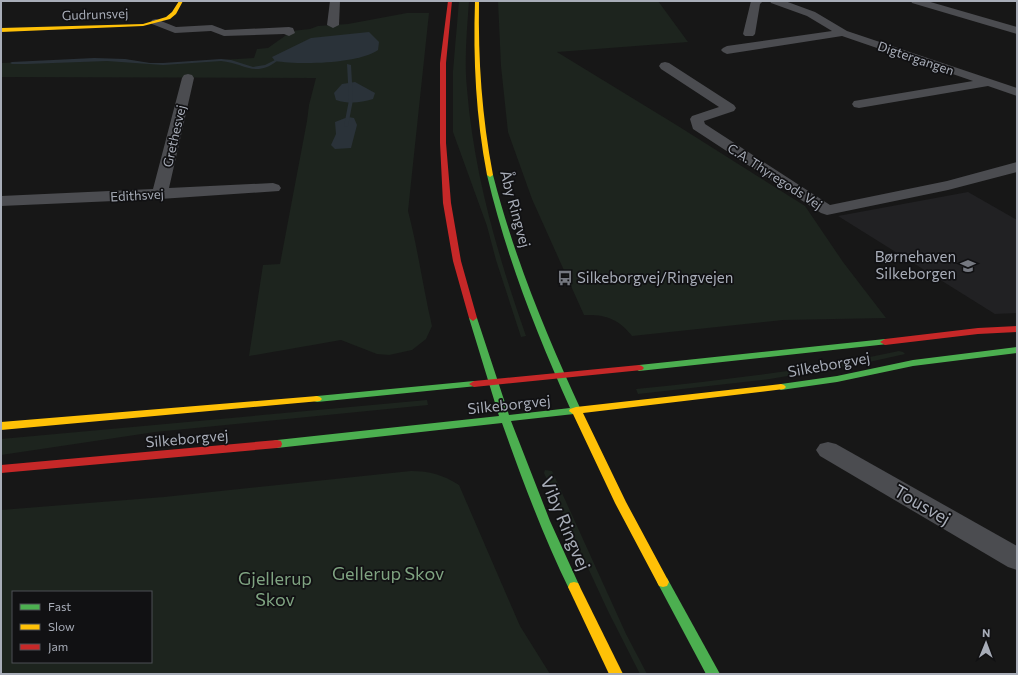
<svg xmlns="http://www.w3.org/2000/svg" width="1018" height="675" font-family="Commissioner,sans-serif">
	<rect width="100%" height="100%" fill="#171717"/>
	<polygon fill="#212123" points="968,192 1017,220 1017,313 995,314 838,216"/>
	<g fill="#1d241e" fill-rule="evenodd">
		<path d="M459,1H469C467,30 464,60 467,89C474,175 498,256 526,336L521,337L496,260L487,226L453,132V71Z"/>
		<path d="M498,1H658L688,42L557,52L678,126L805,206L843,262L886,318L783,320L632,336C619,319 605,314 584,315L532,199L508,132L501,66Z"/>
		<path d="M407,13H429L408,211C418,249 423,288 432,326L426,339L412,350L389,355L377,354L341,340L249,356L263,265L280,264L307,121L309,105L316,78L1,77V63L123,59L155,64L254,58L257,49L268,48L292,31L310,29L318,26L348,24Z"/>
		<path d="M899,351L903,352L905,354L869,362L770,379L638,394L636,389C724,380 812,370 899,351Z"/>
		<polygon points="427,400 428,405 155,432 1,455 1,439"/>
		<polygon points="545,470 552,471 626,634 647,674 640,674 608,611 544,473"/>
		<path d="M411,471C430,471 443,475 459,485L520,626L550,674H1V510L164,497ZM13,592H151V662H13Z"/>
	</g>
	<g fill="#2a3239">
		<path d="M369,32L379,42L378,50C358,64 299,65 275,61L272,57L311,38Z"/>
		<path d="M355,82L375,93L373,99C360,103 349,104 336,100L334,93L342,84Z"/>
		<polygon points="348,117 354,118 357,125 351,148 335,149 331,145 336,134 335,122"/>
	</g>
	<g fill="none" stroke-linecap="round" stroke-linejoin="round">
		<g fill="#2a3239" fill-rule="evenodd">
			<path d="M94,58L125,59L150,63H163L221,59L231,60L253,67L265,65L275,60L277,61C255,78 244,63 221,61L163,65L107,61L26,64H12L10,63L12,62Z"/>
			<polygon points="347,64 351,65 353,100 348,126 346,127 344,126 349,100"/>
		</g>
		<g fill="#4b4c50" fill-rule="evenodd">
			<polygon points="330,1 340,1 339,25 333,28 327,25"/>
			<polygon points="751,1 763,1 760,4 755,34 753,36 745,36 743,34"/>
			<polygon points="770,1 785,1 815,12 847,31 1017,88 1017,96 988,86 859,108 854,107 852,104 854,101 973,81 842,36 727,54 723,52 721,50 723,48 727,46 832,31 807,16 771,3"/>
			<polygon points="911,1 927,1 1017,27 1017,34 912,3"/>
			<polygon points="156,19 176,27 212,25 225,30 289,27 293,28 295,33 289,36 284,34 224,36 211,31 175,33 152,24 151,22 152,20"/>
			<polygon points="665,62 669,63 734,105 736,108 734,111 704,121 705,124 830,205 947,181 1017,162 1017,172 948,190 827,215 821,213 693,129 690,119 692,116 719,107 661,69 659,66 661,63"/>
			<polygon points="188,74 192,75 194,78 169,188 273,183 279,185 281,188 279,191 160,199 1,206 1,196 153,189 182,78 184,75"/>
			<polygon points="828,442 836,444 1017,546 1017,570 1008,567 820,456 816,450 820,444"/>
		</g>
		<g fill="#4caf50" fill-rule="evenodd">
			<path d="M490,173L493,175C514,257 546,334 581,410L580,412L574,414L511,421L550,521L580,587L578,591L574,592L570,591C543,536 522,479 502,423L277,448L273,447L272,444L273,441L277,440L499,416L469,318L473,315L477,318L509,415L570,408C536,332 506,256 487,175Z"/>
			<polygon points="885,339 888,340 890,342 888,344 639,371 634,368 639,365"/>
			<polygon points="1017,347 1017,353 913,366 837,382 781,390 776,387 781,384 837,376 913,360"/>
			<polygon points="474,381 477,382 479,384 477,386 317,402 314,401 312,399 314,397 317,396"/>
			<polygon points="663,577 667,578 720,674 706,674 657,582 659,578"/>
		</g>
		<g fill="#ffc107" fill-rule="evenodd">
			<polygon points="179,1 183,1 176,14 170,19 143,26 1,32 1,28 143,24 166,17 172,12"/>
			<path d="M475,1H479C478,60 482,117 493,175L490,177L487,175C476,117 473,60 475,1Z"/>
			<polygon points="781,384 784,385 786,387 784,389 583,413 626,502 669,582 667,586 663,587 659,586 615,503 573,414 569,411 570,409 576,407"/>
			<polygon points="317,396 320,397 322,399 320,401 1,430 1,422"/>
			<polygon points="574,582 578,583 623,674 609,674 568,587 570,583"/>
		</g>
		<g fill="#c62828" fill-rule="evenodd">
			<polygon points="448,1 452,1 446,63 446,143 451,203 461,261 477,318 473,321 469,318 453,261 443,203 440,143 440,63"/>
			<polygon points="1017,326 1017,332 978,334 885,345 880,342 885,339 978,328"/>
			<polygon points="639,365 642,366 644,368 642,370 474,387 469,384 474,381"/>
			<polygon points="277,440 281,441 282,444 281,447 277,448 1,473 1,465"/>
		</g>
	</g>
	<defs>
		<g id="school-bare" transform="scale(1.2)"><path d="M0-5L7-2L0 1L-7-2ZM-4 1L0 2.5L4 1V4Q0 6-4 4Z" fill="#757880" stroke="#111113" stroke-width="2.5" paint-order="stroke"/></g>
		<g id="bus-bare" transform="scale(1.2)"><path d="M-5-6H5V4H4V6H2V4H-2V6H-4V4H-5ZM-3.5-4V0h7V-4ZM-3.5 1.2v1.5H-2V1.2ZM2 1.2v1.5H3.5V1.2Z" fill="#757880" stroke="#111113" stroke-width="2.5" paint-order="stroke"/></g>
	</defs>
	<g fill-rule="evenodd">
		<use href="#school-bare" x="968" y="266"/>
		<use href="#bus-bare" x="565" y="278"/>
	</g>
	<g text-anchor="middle" stroke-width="3.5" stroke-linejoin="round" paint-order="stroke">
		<g font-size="13" fill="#a8adb8" stroke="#111113">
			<text transform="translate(95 14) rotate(-2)" y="5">Gudrunsvej</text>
			<text transform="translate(916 58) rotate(19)" y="5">Digtergangen</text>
			<text transform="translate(174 136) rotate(-77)" y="5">Grethesvej</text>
			<text transform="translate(775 176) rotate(33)" y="5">C.A. Thyregods Vej</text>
			<text transform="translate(137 195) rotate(-3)" y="5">Edithsvej</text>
		</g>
		<g font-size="15" fill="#a8adb8" stroke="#111113">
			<text transform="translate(515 209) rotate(75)" y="5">Åby Ringvej</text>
			<text transform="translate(829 365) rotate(-10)" y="5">Silkeborgvej</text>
			<text transform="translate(509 405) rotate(-6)" y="5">Silkeborgvej</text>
			<text transform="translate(187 439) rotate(-5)" y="5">Silkeborgvej</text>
		</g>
		<g font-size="15" fill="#a8adb8" stroke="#111113" text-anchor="end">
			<text x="956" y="262">Børnehaven<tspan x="956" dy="17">Silkeborgen</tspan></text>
			<text x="577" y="283" text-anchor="start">Silkeborgvej/Ringvejen</text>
		</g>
		<g font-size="18" fill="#a8adb8" stroke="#111113">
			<text transform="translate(922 505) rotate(30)" y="6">Tousvej</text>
			<text transform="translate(565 524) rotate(67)" y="6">Viby Ringvej</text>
		</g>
		<g font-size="18" fill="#7fa381" stroke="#111113">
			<text x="388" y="580">Gellerup Skov</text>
			<text x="275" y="585">Gjellerup<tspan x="275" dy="21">Skov</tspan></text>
		</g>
	</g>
	<rect width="1018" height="675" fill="none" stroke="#a8adb8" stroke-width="4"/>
	<rect x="12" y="591" width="140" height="72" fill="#111113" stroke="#4d4f55"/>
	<rect x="20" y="604" width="20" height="6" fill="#4caf50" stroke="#4d4f55"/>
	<text x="48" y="611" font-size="12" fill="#a8adb8">Fast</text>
	<rect x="20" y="624" width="20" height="6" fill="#ffc107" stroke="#4d4f55"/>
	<text x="48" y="631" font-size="12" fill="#a8adb8">Slow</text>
	<rect x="20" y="644" width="20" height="6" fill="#c62828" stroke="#4d4f55"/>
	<text x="48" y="651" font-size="12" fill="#a8adb8">Jam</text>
	<g transform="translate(986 643) rotate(1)" stroke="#111113" stroke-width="3" paint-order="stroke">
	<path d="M0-3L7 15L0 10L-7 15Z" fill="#a8adb8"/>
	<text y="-6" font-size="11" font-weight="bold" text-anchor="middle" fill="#a8adb8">N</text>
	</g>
</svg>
